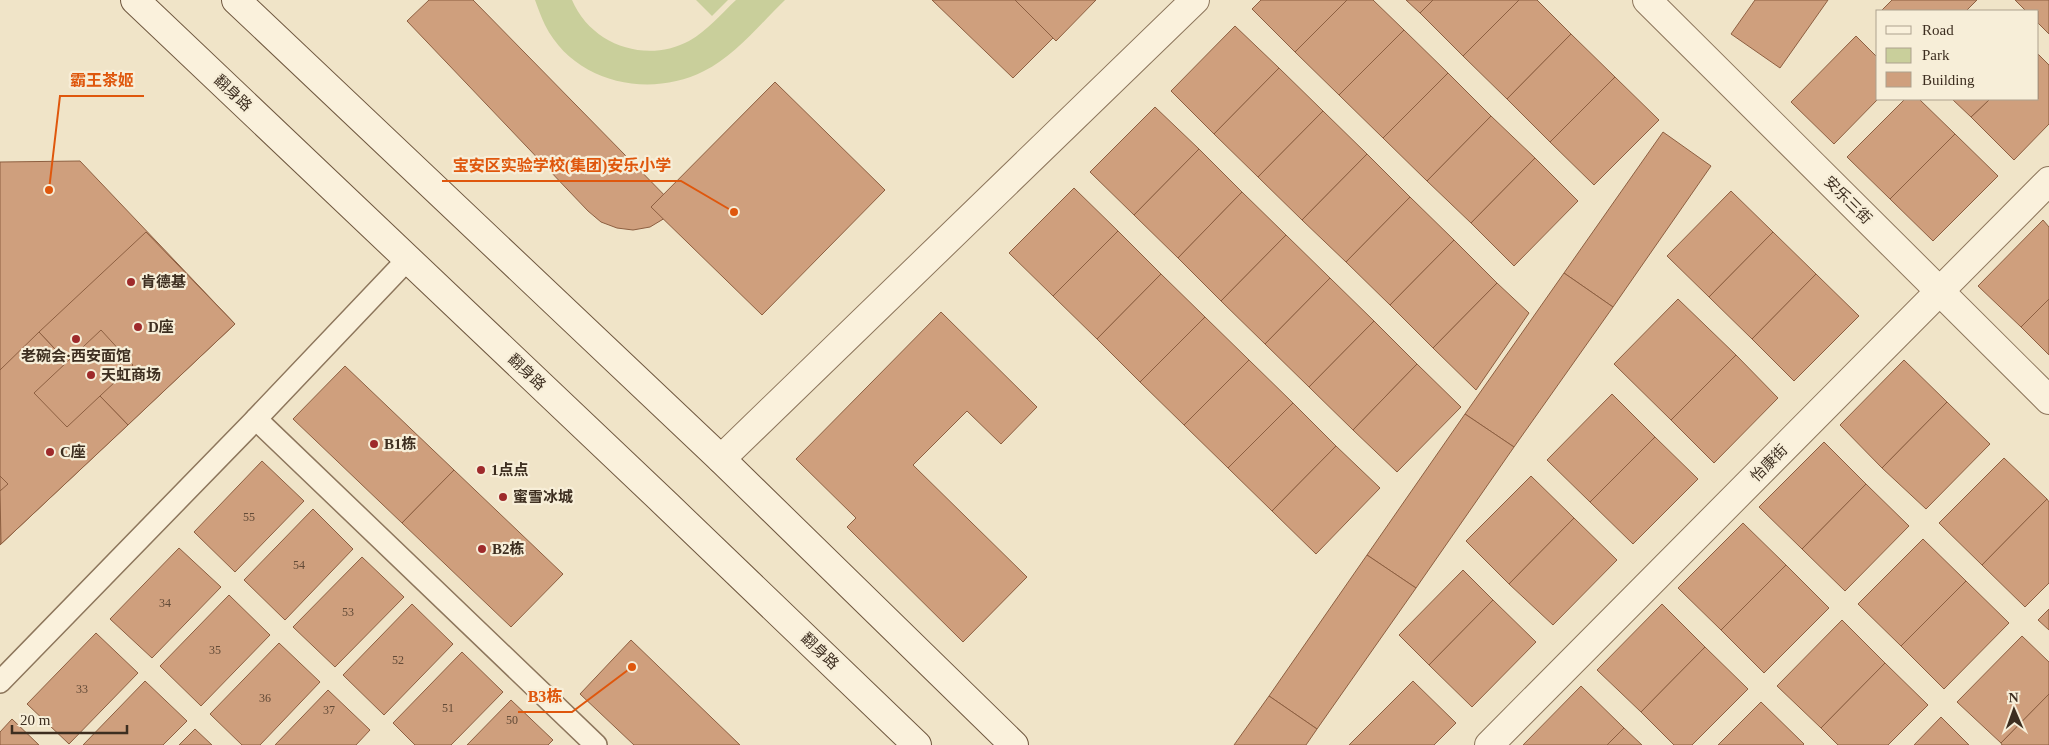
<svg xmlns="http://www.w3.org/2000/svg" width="2049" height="745" font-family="'Times New Roman','Noto Sans SC',serif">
	<rect width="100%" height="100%" fill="#f0e4c8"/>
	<g fill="#c9cf9b">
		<path d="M535,0H572C591,45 646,64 689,41C707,31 721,14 736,0H785C761,23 734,57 704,71C649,99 574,83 545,25C541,17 538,8 535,0Z"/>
		<polygon points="696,0 728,0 712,16"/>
	</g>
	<g fill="#cf9f7d" stroke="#8d5f41">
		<polygon points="429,0 473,0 676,207 665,218 650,227 633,230 617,228 601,222 588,211 407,21"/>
		<polygon points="932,0 1015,0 1054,37 1013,78"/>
		<polygon points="1015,0 1096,0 1056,41"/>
		<polygon points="1261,0 1347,0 1295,52 1252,9"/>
		<polygon points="1347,0 1373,0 1404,30 1339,95 1295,52"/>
		<polygon points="1406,0 1433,0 1420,13"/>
		<polygon points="1433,0 1519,0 1463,56 1420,13"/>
		<polygon points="1519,0 1537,0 1571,34 1507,99 1463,56"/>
		<polygon points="1755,0 1828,0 1780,68 1731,34"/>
		<polygon points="1892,0 1977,0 1966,11 1881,11"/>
		<polygon points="2015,0 2049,0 2049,34 2038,23 2038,11 2026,11"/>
		<polygon points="1235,26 1279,68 1214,134 1171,91"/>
		<polygon points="1404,30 1448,73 1383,138 1339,95"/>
		<polygon points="1571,34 1615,77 1550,142 1507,99"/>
		<polygon points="1856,36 1878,58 1878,99 1834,144 1791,102"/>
		<polygon points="2038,54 2049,65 2049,124 2014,160 1971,117 1990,99 2038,99"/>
		<polygon points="1279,68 1323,111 1258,177 1214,134"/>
		<polygon points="1448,73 1491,116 1427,181 1383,138"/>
		<polygon points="1615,77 1659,120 1594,185 1550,142"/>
		<polygon points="775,82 885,190 762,315 651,207"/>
		<polygon points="1905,99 1919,99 1955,134 1890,199 1847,157"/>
		<polygon points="1952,99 1990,99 1971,117"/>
		<polygon points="1155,107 1199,149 1134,215 1090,172"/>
		<polygon points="1323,111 1367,154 1302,220 1258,177"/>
		<polygon points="1491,116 1535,158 1471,223 1427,181"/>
		<polygon points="1663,132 1711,166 1613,307 1564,273"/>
		<polygon points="1955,134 1998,176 1933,241 1890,199"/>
		<polygon points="1199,149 1242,192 1178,258 1134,215"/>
		<polygon points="1367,154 1410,197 1346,262 1302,220"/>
		<polygon points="1535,158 1578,201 1514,266 1471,223"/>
		<polygon points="80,161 235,324 0,545 0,162"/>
		<polygon points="1074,188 1118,231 1053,296 1009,253"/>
		<polygon points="1731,191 1773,232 1709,297 1667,256"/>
		<polygon points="1242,192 1286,235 1221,301 1178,258"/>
		<polygon points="1410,197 1454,240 1390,305 1346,262"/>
		<polygon points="2043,220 2049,227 2049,299 2021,327 1978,286"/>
		<polygon points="1118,231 1161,274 1097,339 1053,296"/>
		<polygon points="146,232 235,324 128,425 100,396 133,365 101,330 67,362 39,332"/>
		<polygon points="1773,232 1816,274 1752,339 1709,297"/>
		<polygon points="1286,235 1330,278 1265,344 1221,301"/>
		<polygon points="1454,240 1497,283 1433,348 1390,305"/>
		<polygon points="1564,273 1613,307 1514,447 1465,414"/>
		<polygon points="1161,274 1205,317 1140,382 1097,339"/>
		<polygon points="1816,274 1859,316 1794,381 1752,339"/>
		<polygon points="1330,278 1374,321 1309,387 1265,344"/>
		<polygon points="1497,283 1529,313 1476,390 1433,348"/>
		<polygon points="1678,299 1736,355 1671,420 1614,364"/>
		<polygon points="2049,299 2049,355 2021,327"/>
		<polygon points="941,312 1037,407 1001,444 967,411 913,465 1027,577 963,642 847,527 856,518 796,459"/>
		<polygon points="1205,317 1249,360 1184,425 1140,382"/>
		<polygon points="1374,321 1417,364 1353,430 1309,387"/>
		<polygon points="39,332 67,362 34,393 67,427 100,396 128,425 1,544 0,491 8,484 0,476 0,370"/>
		<polygon points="1736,355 1778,398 1714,463 1671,420"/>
		<polygon points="1249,360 1293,403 1228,468 1184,425"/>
		<polygon points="1904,360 1947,402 1882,468 1840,425"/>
		<polygon points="1417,364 1461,407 1397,472 1353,430"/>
		<polygon points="345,366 454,470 402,523 293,419"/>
		<polygon points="1612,394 1655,437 1590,502 1547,460"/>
		<polygon points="1947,402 1990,444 1926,509 1882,468"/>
		<polygon points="1293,403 1336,446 1272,511 1228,468"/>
		<polygon points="1465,414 1514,447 1416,588 1367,555"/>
		<polygon points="1655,437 1698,479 1633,544 1590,502"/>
		<polygon points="1824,442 1866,484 1802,549 1759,507"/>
		<polygon points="1336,446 1380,488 1316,554 1272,511"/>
		<polygon points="2004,458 2047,499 1982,565 1939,523"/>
		<polygon points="262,461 304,501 235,572 194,532"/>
		<polygon points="454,470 563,574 511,627 402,523"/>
		<polygon points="1531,476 1574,518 1509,584 1466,541"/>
		<polygon points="1866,484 1909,526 1845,591 1802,549"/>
		<polygon points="2047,499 2049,502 2049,583 2025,607 1982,565"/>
		<polygon points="313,509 353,549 285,620 244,580"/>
		<polygon points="1574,518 1617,560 1553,625 1509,584"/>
		<polygon points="1743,523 1786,565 1721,630 1678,588"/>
		<polygon points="1923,539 1966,581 1901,646 1858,604"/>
		<polygon points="179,548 221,587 152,658 110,619"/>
		<polygon points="1367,555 1416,588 1317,729 1269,696"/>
		<polygon points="362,557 404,597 335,667 293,627"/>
		<polygon points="1786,565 1829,608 1764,673 1721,630"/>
		<polygon points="1463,570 1493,600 1429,665 1399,635"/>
		<polygon points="1966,581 2009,623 1944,689 1901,646"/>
		<polygon points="229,595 270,635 201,706 160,666"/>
		<polygon points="1493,600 1536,642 1472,707 1429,665"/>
		<polygon points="412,604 453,644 384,715 343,675"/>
		<polygon points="1662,604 1705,647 1641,712 1597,670"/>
		<polygon points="2049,609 2049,630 2038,620"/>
		<polygon points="1842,620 1885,663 1821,728 1777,686"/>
		<polygon points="96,633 138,673 69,744 27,704"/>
		<polygon points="2022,636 2049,662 2049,694 2001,743 1957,702"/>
		<polygon points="631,640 740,745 634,745 580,694"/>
		<polygon points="279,643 320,682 260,745 242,745 210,714"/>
		<polygon points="1705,647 1748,689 1692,745 1674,745 1641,712"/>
		<polygon points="462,652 503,692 451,745 415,745 393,723"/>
		<polygon points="1885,663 1928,705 1888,745 1838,745 1821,728"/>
		<polygon points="145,681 187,721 163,745 83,745"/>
		<polygon points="1413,681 1456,723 1434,745 1349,745"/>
		<polygon points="1581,686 1624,728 1607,745 1523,745"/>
		<polygon points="328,690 370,730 356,745 275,745"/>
		<polygon points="2049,694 2049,745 2002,745 2001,743"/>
		<polygon points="1269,696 1317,729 1306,745 1234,745"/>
		<polygon points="511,700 553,740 548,745 467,745"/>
		<polygon points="1761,702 1804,744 1803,745 1718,745"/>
		<polygon points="1941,717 1969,745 1914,745"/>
		<polygon points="12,719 39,745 0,745 0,732"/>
		<polygon points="1624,728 1642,745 1607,745"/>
		<polygon points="195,729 212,745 179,745"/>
	</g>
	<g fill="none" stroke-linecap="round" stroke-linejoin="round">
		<g stroke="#8d765c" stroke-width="24">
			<g id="service">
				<polyline points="408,259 256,419 596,745"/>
				<polyline points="0,682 256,419"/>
			</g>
		</g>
		<g stroke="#8d765c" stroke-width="30">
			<g id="minor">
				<polyline points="1647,0 2049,400"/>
				<polyline points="721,459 1195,0"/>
				<polyline points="1489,745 2049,181"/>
			</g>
		</g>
		<g stroke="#6f573f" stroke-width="30">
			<g id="secondary">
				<polyline points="135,0 668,506 917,745"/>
				<polyline points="236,0 721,459 1014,745"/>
			</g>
		</g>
		<use href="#service" stroke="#faf1dc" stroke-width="21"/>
		<use href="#minor" stroke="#faf1dc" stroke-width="28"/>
		<use href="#secondary" stroke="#faf1dc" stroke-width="28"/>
	</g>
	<g fill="#9e2a2b" stroke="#f7eed8" stroke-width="2">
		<circle cx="131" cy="282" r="5"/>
		<circle cx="138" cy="327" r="5"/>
		<circle cx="76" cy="339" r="5"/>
		<circle cx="91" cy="375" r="5"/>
		<circle cx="374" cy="444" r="5"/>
		<circle cx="50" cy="452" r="5"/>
		<circle cx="481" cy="470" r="5"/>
		<circle cx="503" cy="497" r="5"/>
		<circle cx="482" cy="549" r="5"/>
	</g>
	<g text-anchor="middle" stroke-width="4.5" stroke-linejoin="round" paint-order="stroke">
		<g font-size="12" fill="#624a37">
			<text x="249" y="521">55</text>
			<text x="299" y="569">54</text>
			<text x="165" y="607">34</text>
			<text x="348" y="616">53</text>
			<text x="215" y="654">35</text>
			<text x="398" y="664">52</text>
			<text x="82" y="693">33</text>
			<text x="265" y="702">36</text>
			<text x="448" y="712">51</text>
			<text x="329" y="714">37</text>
			<text x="512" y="724">50</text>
		</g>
		<g font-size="15" fill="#3d2e20" stroke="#f7eed8">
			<text transform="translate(233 93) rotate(43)" y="5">翻身路</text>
			<text transform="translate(1848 200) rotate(45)" y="5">安乐三街</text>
			<text transform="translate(527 372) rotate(43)" y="5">翻身路</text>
			<text transform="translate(1769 463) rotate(-45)" y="5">怡康街</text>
			<text transform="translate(820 651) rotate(44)" y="5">翻身路</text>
		</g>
		<g font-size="15" font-weight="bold" fill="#3d2e20" stroke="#f7eed8" text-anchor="start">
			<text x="141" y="287">肯德基</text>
			<text x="148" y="332">D座</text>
			<text x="76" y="361" text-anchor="middle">老碗会·西安面馆</text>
			<text x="101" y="380">天虹商场</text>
			<text x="384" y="449">B1栋</text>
			<text x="60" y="457">C座</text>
			<text x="491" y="475">1点点</text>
			<text x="513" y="502">蜜雪冰城</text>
			<text x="492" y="554">B2栋</text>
		</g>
	</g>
	<path fill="none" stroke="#df570d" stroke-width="2" d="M49 190L60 96H144M734 212L681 181H442M632 667L572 712H518"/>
	<g fill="#df570d" stroke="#f7eed8" stroke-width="2">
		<circle cx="49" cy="190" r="5"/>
		<circle cx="734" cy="212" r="5"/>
		<circle cx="632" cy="667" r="5"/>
	</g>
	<g font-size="16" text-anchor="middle" font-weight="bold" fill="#df570d" stroke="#f7eed8" stroke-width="4.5" stroke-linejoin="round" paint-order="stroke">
		<text x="102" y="86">霸王茶姬</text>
		<text x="562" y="171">宝安区实验学校(集团)安乐小学</text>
		<text x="545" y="702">B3栋</text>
	</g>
	<rect x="1876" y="10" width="162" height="90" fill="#f7eed8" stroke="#ada18e"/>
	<rect x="1886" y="26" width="25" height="8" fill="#faf1dc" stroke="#ada18e"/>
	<text x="1922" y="35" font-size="15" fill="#3d2e20">Road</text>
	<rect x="1886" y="48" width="25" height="15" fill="#c9cf9b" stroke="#ada18e"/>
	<text x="1922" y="60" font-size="15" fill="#3d2e20">Park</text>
	<rect x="1886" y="72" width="25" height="15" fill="#cf9f7d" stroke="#ada18e"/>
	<text x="1922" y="85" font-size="15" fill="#3d2e20">Building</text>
	<g transform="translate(2014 710) rotate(358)" stroke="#f7eed8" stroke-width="4" paint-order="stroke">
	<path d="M0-4L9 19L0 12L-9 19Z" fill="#3d2e20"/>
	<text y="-8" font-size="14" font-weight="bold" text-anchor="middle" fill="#3d2e20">N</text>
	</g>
	<path d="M12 725v8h115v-8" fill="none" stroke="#3d2e20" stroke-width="2.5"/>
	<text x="20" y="725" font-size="15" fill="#3d2e20" stroke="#f7eed8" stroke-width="4" paint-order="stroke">20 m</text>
</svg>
